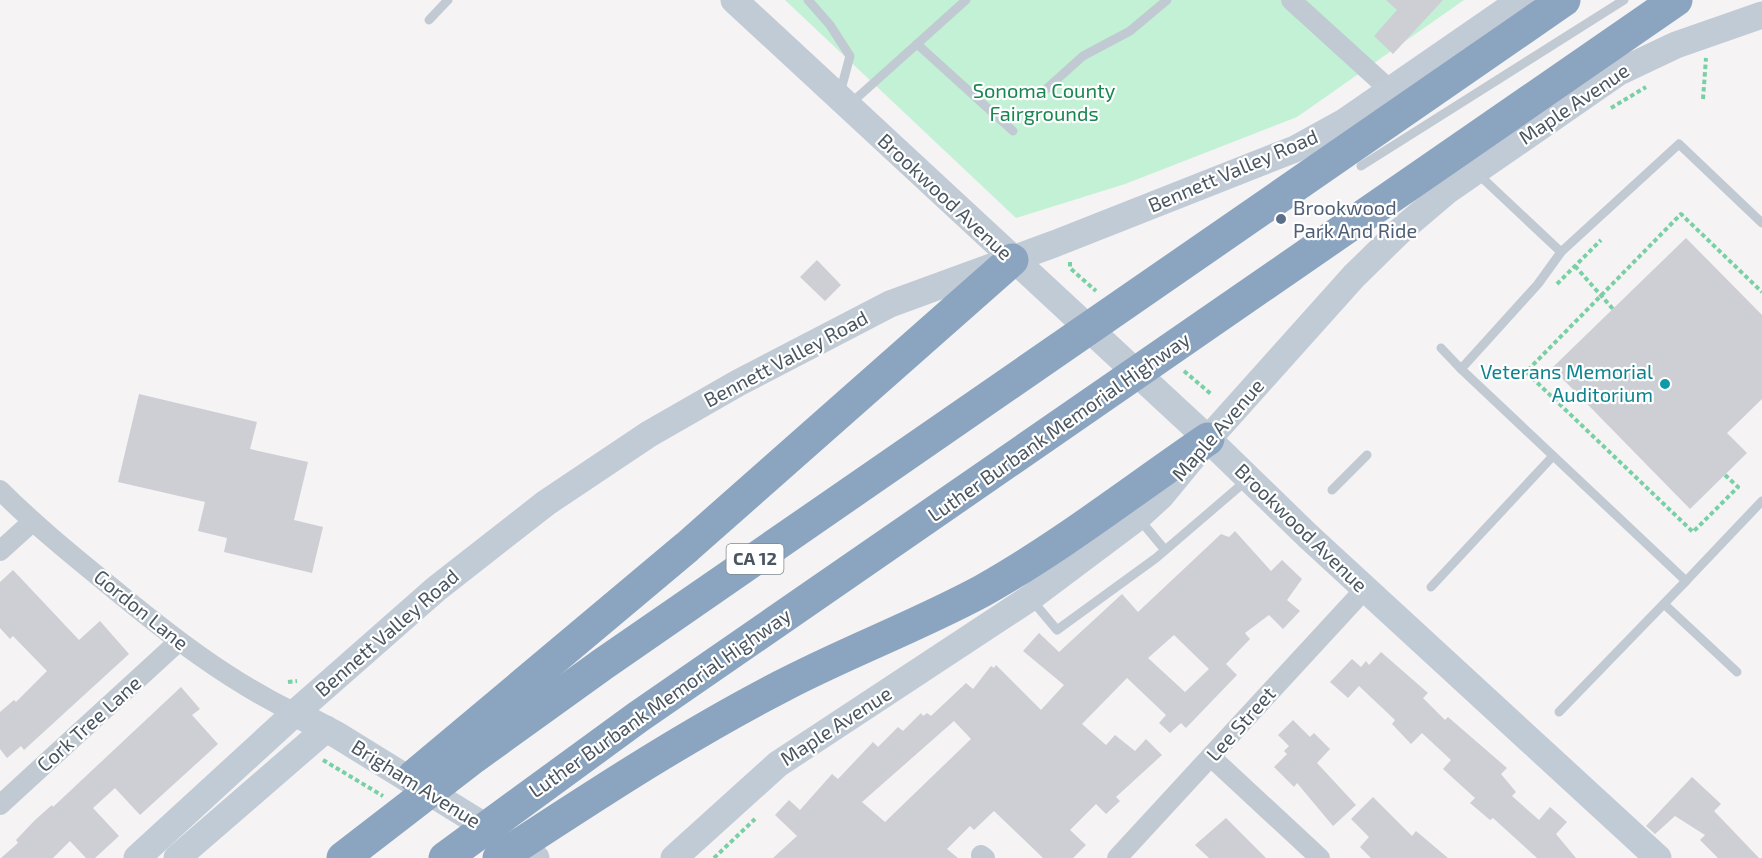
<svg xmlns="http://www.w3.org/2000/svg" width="1762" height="858" font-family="'Exo 2',sans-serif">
	<rect width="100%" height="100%" fill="#f5f3f3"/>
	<polygon fill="#c3f1d5" points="785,0 1464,0 1297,117 1125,184 1016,218"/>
	<g fill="#cdcfd5" fill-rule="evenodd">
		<polygon points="1386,0 1443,0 1393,54 1374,36 1397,10"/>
		<polygon points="1686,238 1762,315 1762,399 1727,433 1747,453 1690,509 1552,368"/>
		<polygon points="817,260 841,285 825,301 800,277"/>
		<polygon points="139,394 257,422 250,449 308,462 294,520 323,527 312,573 224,552 227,538 198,531 205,502 118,482"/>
		<path d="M1235,531L1271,571L1282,560L1302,579L1287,600L1300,611L1283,629L1269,615L1245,633L1250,639L1226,664L1237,675L1186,728L1181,723L1170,733L1159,723L1166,715L1127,678L1082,724L1106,745L1115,735L1135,751L1146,739L1162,755L1116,797L1120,801L1106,814L1096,804L1070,830L1086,845L1073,858H1043L994,811L974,830L970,826L947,849L958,858H773L797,836L775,815L789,800L800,810L832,774L838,779L873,742L878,747L898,727L903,731L921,713L923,716L927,713L931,716L966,683L973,689L991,666L994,668L996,665L1041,710L1064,685L1023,651L1039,633L1059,652L1122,594L1138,612L1221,534L1229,537ZM1174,635L1209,669L1185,692L1148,658ZM954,721L971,739L885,822L862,802Z"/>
		<polygon points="13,570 79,640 100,621 129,654 24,750 21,746 7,758 0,749 0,712 14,700 16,702 47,671 13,636 10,639 0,628 0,582"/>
		<polygon points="1381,652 1428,693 1423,698 1445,720 1448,717 1507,768 1501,774 1516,792 1512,796 1539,820 1550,807 1567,822 1556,834 1576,858 1537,858 1493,818 1490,820 1470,803 1475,798 1443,769 1451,760 1422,733 1411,744 1392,724 1395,720 1359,686 1348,698 1330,682 1352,659 1361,667 1366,661 1369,665"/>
		<polygon points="181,687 200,709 192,715 218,744 140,815 115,788 93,808 119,836 95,858 86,858 70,841 53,858 1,858 18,843 16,840 35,820 52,805 53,807"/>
		<polygon points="1293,720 1310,737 1314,733 1330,749 1317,763 1356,805 1333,826 1297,783 1294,787 1274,767 1287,754 1284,751 1289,746 1278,735"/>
		<polygon points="1692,777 1721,804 1714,811 1759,858 1718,858 1700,840 1705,835 1675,816 1655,834 1646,826"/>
		<polygon points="1373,797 1412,836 1416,831 1448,858 1371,858 1360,847 1369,837 1351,819"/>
		<polygon points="1226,818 1266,858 1209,858 1195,845"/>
	</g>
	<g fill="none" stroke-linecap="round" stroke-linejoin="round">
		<g stroke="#7ad0a6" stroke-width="4" stroke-dasharray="4.5 3" stroke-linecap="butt">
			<polyline points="1703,99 1706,58"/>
			<polyline points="1611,108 1646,87"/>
			<polyline points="1070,262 1070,268 1096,291"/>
			<polyline points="1575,266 1613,309"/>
			<polyline points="1557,284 1601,240"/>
			<polyline points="1184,371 1211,394"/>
			<polyline points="1725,475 1738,487 1693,532 1526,372 1681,214 1762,292"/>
			<polyline points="288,682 297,681"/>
			<polyline points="323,760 383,796"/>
			<polyline points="714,858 755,819"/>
		</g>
		<g stroke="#c1cad2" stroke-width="9">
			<polyline points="808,0 830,25 850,56 840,93"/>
			<polyline points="429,20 448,0"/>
			<polyline points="917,44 966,0"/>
			<polyline points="1044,91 1083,56 1130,31 1167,0"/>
			<polyline points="850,104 917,44 1013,131"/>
			<polyline points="1361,166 1624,0"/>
			<polyline points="1478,174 1561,252"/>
			<polyline points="1762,223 1679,144 1561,252 1538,284 1461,369 1686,581 1762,501"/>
			<polyline points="1441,348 1461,369"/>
			<polyline points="1332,490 1367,455"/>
			<polyline points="1140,520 1165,550"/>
			<polyline points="1431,587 1553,456"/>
			<polyline points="1031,599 1057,630 1156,558 1247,480"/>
			<polyline points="1664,604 1737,672"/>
			<polyline points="1559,712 1686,581"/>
		</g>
		<g stroke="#c1cad2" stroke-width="20">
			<polyline points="1291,0 1390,90"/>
			<path d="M0,490C35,525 72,555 110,586C168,634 227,680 295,713"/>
			<polyline points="0,551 32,522"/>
			<polyline points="1211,757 1320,858"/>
			<polyline points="0,805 178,642"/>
			<polyline points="981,855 985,858"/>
			<polyline points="1117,858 1365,589"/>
		</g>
		<g stroke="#c1cbd6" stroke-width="27">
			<polyline points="734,0 1208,439 1309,537 1658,858"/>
			<polyline points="295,713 337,735 536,858"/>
			<polyline points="137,858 295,713 436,589 546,503 649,434 738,383 890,304 1054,244 1295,149 1344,122 1521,0"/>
			<polyline points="177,858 326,729"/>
			<polyline points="674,858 778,764 1030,598 1138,517 1161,496 1208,439 1354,276 1401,230 1447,191 1619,72 1676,45 1762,15"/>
		</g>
		<g stroke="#8ba5c1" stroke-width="33">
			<polyline points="414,776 687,547 1012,260"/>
			<polyline points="343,858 474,757 603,664 1564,0"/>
			<polyline points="445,858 638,717 1676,0"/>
			<path d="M499,858C591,798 683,737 782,686C847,652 917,626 982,591C1062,546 1133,490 1208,439"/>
		</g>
	</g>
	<circle fill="#5c6f8a" stroke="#fff" stroke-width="2" cx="1281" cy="219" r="6"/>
	<circle fill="#0f9aa8" stroke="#fff" stroke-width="2" cx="1665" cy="384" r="6"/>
	<g text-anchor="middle" stroke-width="4.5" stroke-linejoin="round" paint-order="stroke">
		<rect fill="#fff" stroke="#808990" stroke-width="1.5" x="726.5" y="544" width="57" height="30" rx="4.5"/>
		<g font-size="18" font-weight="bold" fill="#4a5661">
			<text x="755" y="565">CA 12</text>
		</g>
		<g font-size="20" fill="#17864f" stroke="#fff">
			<text x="1044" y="98">Sonoma County<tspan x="1044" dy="23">Fairgrounds</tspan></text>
		</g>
		<g font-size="20" fill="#4a5661" stroke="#fff">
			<text transform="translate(1574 104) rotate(-34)" y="7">Maple Avenue</text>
			<text transform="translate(1233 171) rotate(-23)" y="7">Bennett Valley Road</text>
			<text transform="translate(945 197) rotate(43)" y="7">Brookwood Avenue</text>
			<text transform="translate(786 359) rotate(-28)" y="7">Bennett Valley Road</text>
			<text transform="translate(1059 427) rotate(-35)" y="7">Luther Burbank Memorial Highway</text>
			<text transform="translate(1218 430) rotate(-49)" y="7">Maple Avenue</text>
			<text transform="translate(1301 528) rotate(44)" y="7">Brookwood Avenue</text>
			<text transform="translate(141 610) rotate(39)" y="7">Gordon Lane</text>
			<text transform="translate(387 633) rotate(-41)" y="7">Bennett Valley Road</text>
			<text transform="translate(660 703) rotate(-35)" y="7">Luther Burbank Memorial Highway</text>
			<text transform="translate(89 724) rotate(-42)" y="7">Cork Tree Lane</text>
			<text transform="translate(1241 724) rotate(-48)" y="7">Lee Street</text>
			<text transform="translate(836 726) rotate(-33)" y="7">Maple Avenue</text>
			<text transform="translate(416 784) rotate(32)" y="7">Brigham Avenue</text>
		</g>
		<g font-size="20" fill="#4e5e75" stroke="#fff" text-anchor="start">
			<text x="1293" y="215">Brookwood<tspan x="1293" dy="23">Park And Ride</tspan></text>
		</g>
		<g font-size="20" fill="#0d838f" stroke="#fff" text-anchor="end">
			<text x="1653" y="379">Veterans Memorial<tspan x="1653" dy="23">Auditorium</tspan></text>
		</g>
	</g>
</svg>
